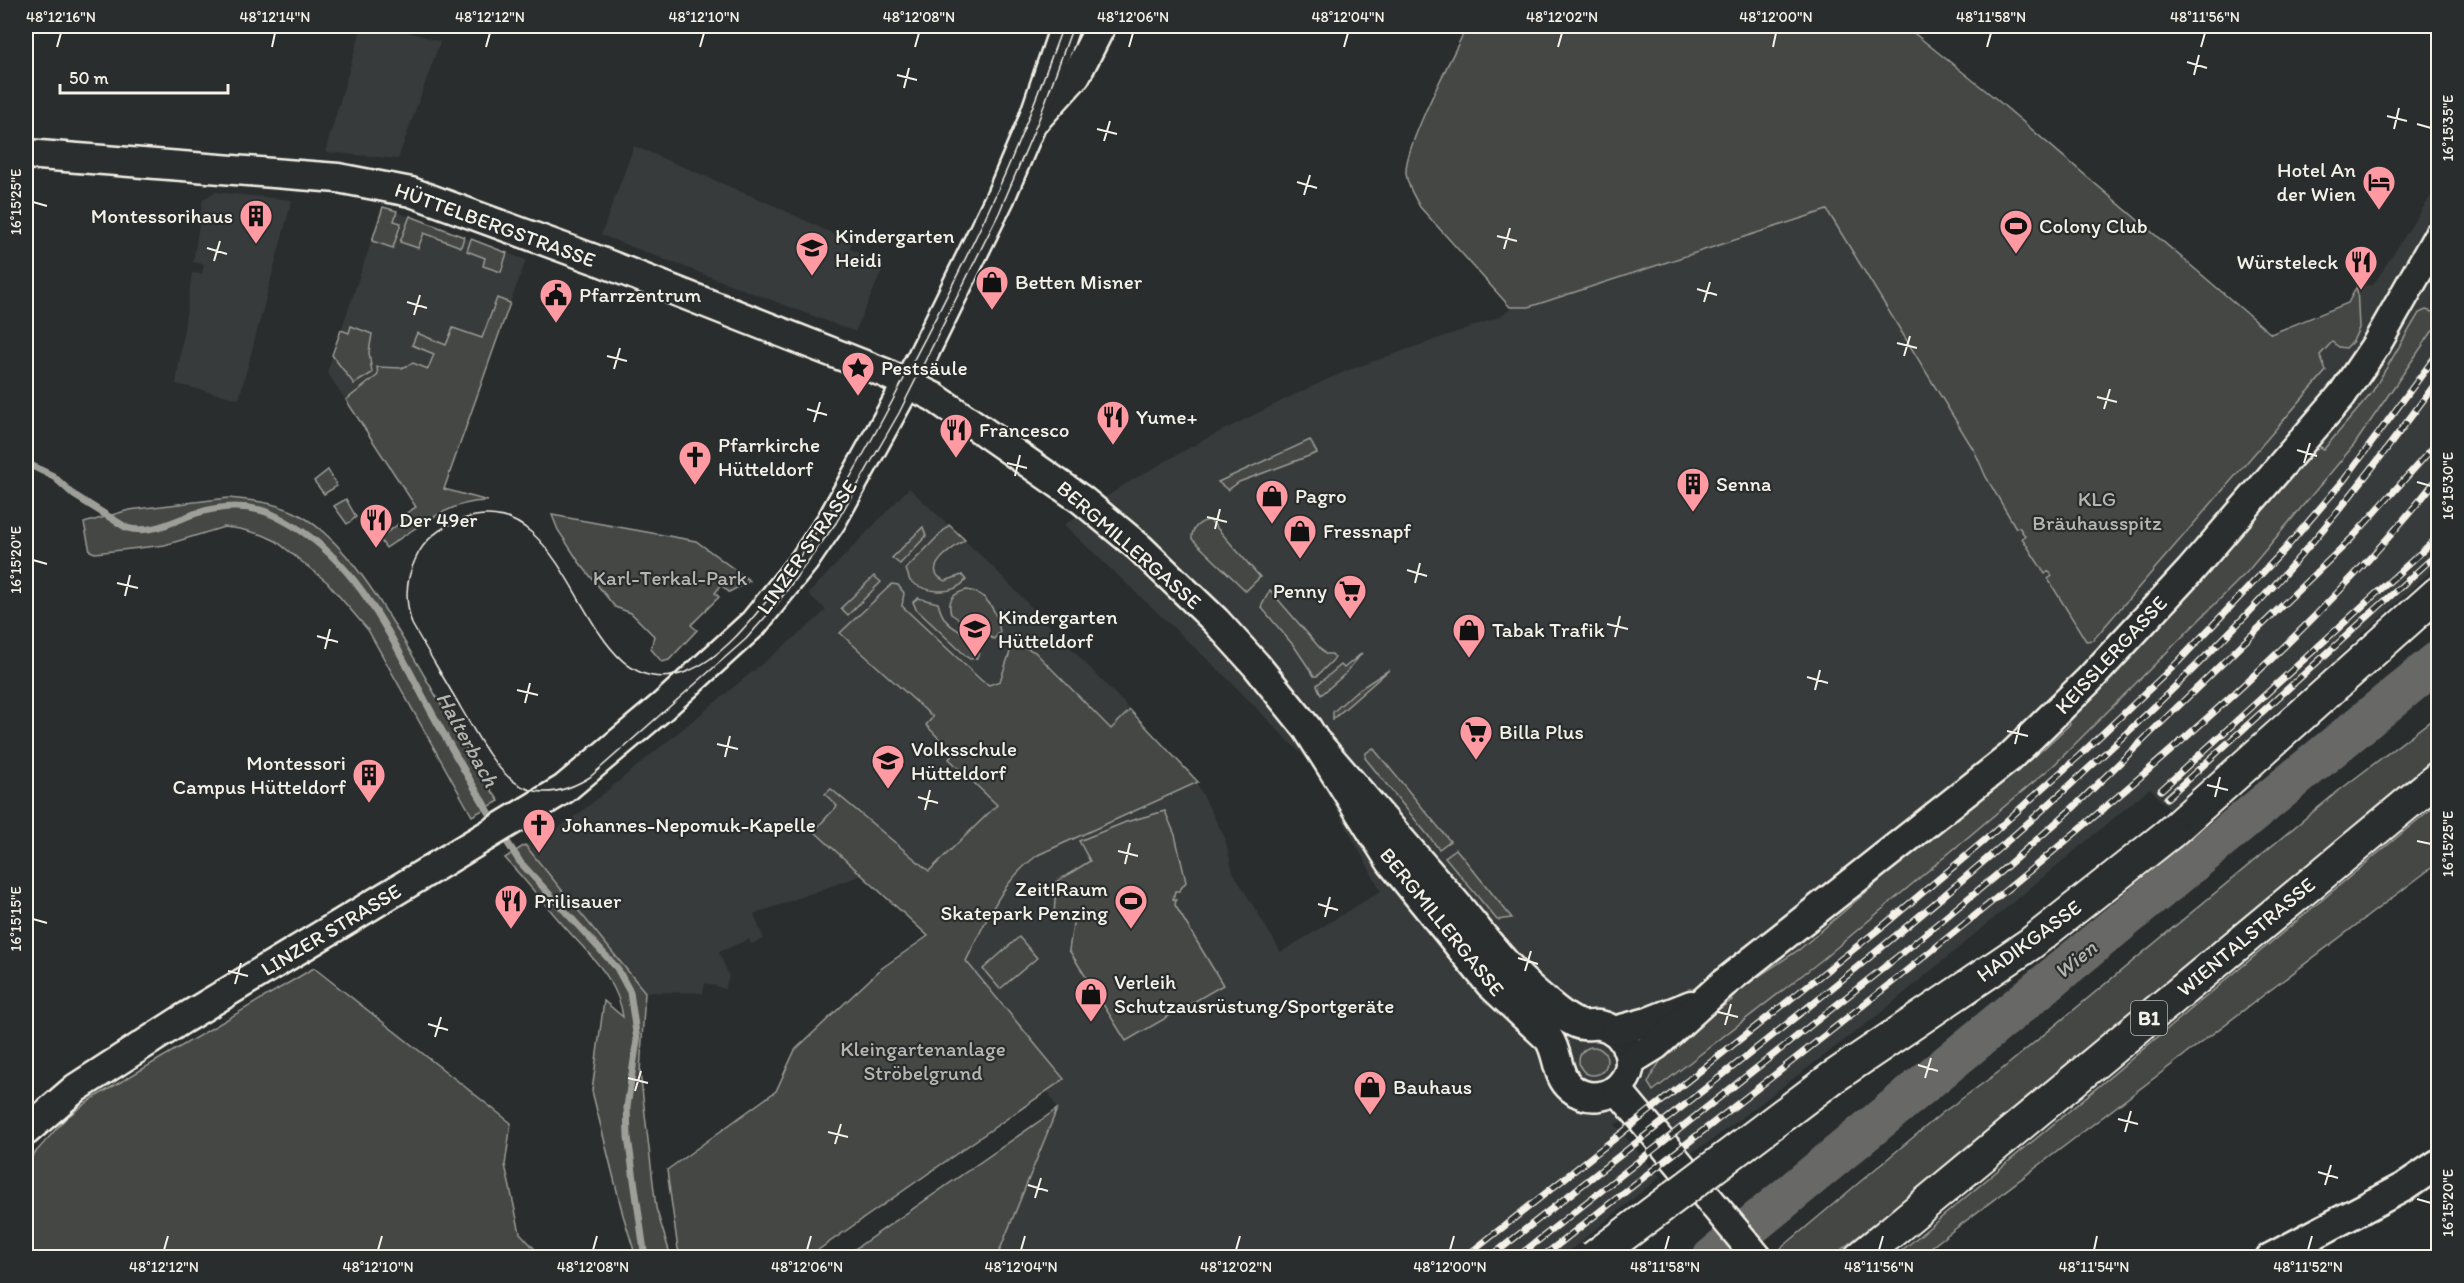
<svg xmlns="http://www.w3.org/2000/svg" width="2464" height="1283" font-family="Itim,sans-serif">
	<rect width="100%" height="100%" fill="#2a2d2e"/>
	<filter id="ink" filterUnits="userSpaceOnUse"><feTurbulence type="fractalNoise" baseFrequency=".0167" numOctaves="2"/><feDisplacementMap in="SourceGraphic" scale="12" xChannelSelector="R" yChannelSelector="G"/><feConvolveMatrix kernelMatrix="1 2 1 2 8 2 1 2 1" color-interpolation-filters="sRGB"/></filter>
	<g filter="url(#ink)">
		<g fill="#373a3a">
			<polygon points="362,26 391,26 440,42 398,159 325,152"/>
			<polygon points="1905,26 1995,98 2271,334 2348,303 2357,286 2373,285 2438,185 2438,565 2170,810 2150,788 1878,1015 1708,1143 1692,1152 1647,1101 1615,1125 1660,1177 1562,1257 997,1257 1057,1109 1048,1091 1064,1079 958,963 862,875 754,914 764,939 751,944 749,939 719,952 729,976 725,989 705,983 703,993 645,992 525,845 542,839 581,812 817,619 826,610 808,594 909,488 993,567 1192,774 1225,838 1233,872 1281,952 1381,891 1314,767 1226,677 1064,525 1127,483 1205,439 1300,392 1346,371 1499,317"/>
			<polygon points="634,146 773,205 852,243 849,248 884,266 855,332 601,235"/>
			<polygon points="215,192 292,200 239,399 176,384 192,273 202,274 204,264 193,262 203,199"/>
			<polygon points="383,207 526,260 497,339 404,491 327,372"/>
		</g>
		<g fill="#444645" stroke="#9c9c96" stroke-width="1.5">
			<path d="M1467,26H1905L1995,98L2271,334L2348,303L2357,286L2359,328L2353,341L2346,348L2339,347L2332,342L2320,355L2326,371L2093,640L2086,641L2048,579L2052,576L2049,571L2045,574L2022,538L2025,536L2019,527L2016,528L1986,477L1975,452L1827,210L1529,307H1510L1420,207C1414,196 1407,185 1406,173C1404,146 1454,54 1467,26Z"/>
			<polygon points="383,207 397,211 394,221 401,223 393,248 372,241"/>
			<polygon points="410,216 464,237 461,247 424,233 418,248 400,242"/>
			<polygon points="471,239 507,253 501,272 483,266 485,258 467,251"/>
			<path d="M497,298L510,303L444,489L488,501C450,500 416,528 386,548L379,538L407,518L405,514L416,507L346,400L378,375L377,367L402,368L413,363L428,369L434,354L412,345L417,333L446,345L453,328L482,338Z"/>
			<path d="M2426,310L2438,314V323L2354,445L2247,572L2055,764L1823,959L1653,1091L1648,1083C1664,1045 1699,1024 1732,1000L1729,996L1800,949L1885,876L2041,751L2070,724L2069,722L2118,668L2154,633L2315,444L2324,449L2371,394L2419,313Z"/>
			<polygon points="351,326 372,334 369,352 372,373 354,384 332,355 341,330 349,333"/>
			<polygon points="1310,440 1317,453 1239,482 1228,490 1218,482"/>
			<polygon points="328,470 337,486 324,494 314,481"/>
			<path d="M228,498C251,500 272,502 294,512C348,537 396,627 425,677C446,713 466,748 487,784L499,801L472,816L368,630L327,582L276,541L263,535L240,529L224,527L165,545L95,553L90,551L84,523L129,510Z"/>
			<polygon points="346,499 356,517 347,524 334,506"/>
			<polygon points="552,515 696,541 750,581 729,592 721,585 715,593 719,597 691,625 697,630 669,660 662,662 651,649 654,636 631,613 615,607 579,562 558,530"/>
			<path d="M1210,520L1260,577L1246,591L1192,539C1191,528 1200,521 1210,520Z"/>
			<path d="M949,525L965,540C953,548 919,569 945,581L962,575L966,580C952,597 925,592 910,581L906,569Z"/>
			<polygon points="923,527 926,536 900,564 892,558"/>
			<polygon points="874,576 881,582 848,615 841,608"/>
			<path d="M892,584L898,585L904,593L902,606L982,681L989,685L1000,681L1011,649C1019,645 1027,648 1035,652L1111,729L1130,710L1198,782L1038,855C1002,880 985,923 966,961L1064,1079L808,1257H683L678,1249L667,1170L776,1091L795,1050L882,968L928,936L814,831L837,806L825,794L831,789L929,871L997,805L949,759L953,753L926,725L933,717L840,633Z"/>
			<path d="M967,590C987,592 997,612 1000,632L994,639C991,638 955,617 951,614C947,600 953,593 967,590Z"/>
			<polygon points="1270,590 1325,654 1332,654 1335,658 1317,676 1314,676 1294,646 1261,607"/>
			<path d="M918,598L938,603C946,637 970,625 979,654L977,658L970,659L967,657L916,609L913,602Z"/>
			<polygon points="1362,653 1345,674 1321,695 1317,685 1341,665 1344,668"/>
			<polygon points="1389,670 1333,719 1333,712 1355,692"/>
			<polygon points="2438,715 2438,755 1919,1189 1838,1252 1826,1257 1788,1257 1780,1249 1942,1113 2000,1071 2337,792"/>
			<polygon points="1373,748 1450,841 1439,849 1365,758 1366,753"/>
			<polygon points="2438,803 2438,863 1918,1257 1894,1257"/>
			<polygon points="1165,811 1175,835 1186,882 1179,891 1175,891 1173,899 1176,900 1175,905 1223,985 1126,1041 1069,950 1074,917 1054,916 1056,882 1090,861 1079,841 1126,822"/>
			<path d="M525,845L645,992L640,1072L656,1208L671,1257H636L623,1215L592,1091L604,1001L623,1017C618,978 588,954 563,925C544,903 525,880 505,858Z"/>
			<polygon points="1456,849 1512,918 1497,920 1445,857"/>
			<polygon points="1019,937 1037,958 1000,989 983,969"/>
			<polygon points="314,968 511,1123 505,1165 520,1233 542,1257 26,1257 26,1163 66,1118 95,1097"/>
			<circle cx="1593" cy="1061" r="14"/>
			<polygon points="1057,1109 997,1257 842,1257 846,1255"/>
		</g>
		<g fill="none" stroke-linecap="round" stroke-linejoin="round">
			<g stroke="#9f9f9a" stroke-width="7">
				<path d="M26,463L53,476L74,495L127,528C151,535 175,520 197,513C217,507 239,505 260,510C272,513 282,519 292,525C359,564 392,639 427,704C449,744 471,783 495,822"/>
				<polyline points="502,834 520,862 617,968 630,992 637,1040 627,1107 628,1137 645,1258"/>
			</g>
			<polyline stroke="#676866" stroke-width="40" points="1712,1258 2438,661"/>
			<g stroke="#f4f1e8" stroke-width="33">
				<g id="secondary">
					<polyline points="1038,117 1076,75 1101,26"/>
					<path d="M26,154L338,178L411,192L594,259L885,373L934,397L1082,500L1140,548L1216,621L1256,665L1307,728L1391,862L1490,984L1549,1039C1559,1054 1556,1076 1571,1088C1586,1101 1611,1099 1623,1082C1639,1062 1625,1030 1600,1025C1593,1024 1585,1027 1578,1024C1563,1018 1550,1005 1537,994C1507,969 1483,936 1458,906C1411,852 1364,798 1318,744"/>
					<polyline points="1614,1031 1648,1022 1691,1005"/>
					<polyline points="1630,1061 1656,1045 1724,983 2009,758 2089,680 2190,571 2342,395 2376,345 2438,236"/>
					<polyline points="1617,1089 1758,1258"/>
					<polyline points="26,1131 76,1088 183,1019 564,789 663,706 754,623 804,561 832,520 922,357 1000,198 1020,151 1032,123 1065,26"/>
					<polyline points="2270,1258 2404,1187 2438,1164"/>
				</g>
			</g>
			<g stroke="#f4f1e8" stroke-width="36">
				<g id="primary">
					<polyline points="2170,833 2438,593"/>
					<polyline points="1860,1258 2438,778"/>
				</g>
			</g>
			<use href="#secondary" stroke="#2a2d2e" stroke-width="28"/>
			<use href="#primary" stroke="#2a2d2e" stroke-width="32"/>
			<path stroke="#f4f1e8" stroke-width="1.5" d="M1063,26C1048,66 1033,108 1016,148C985,223 947,297 909,369C869,447 827,523 773,593C750,622 721,659 686,672C578,713 579,481 463,519C442,526 424,539 415,560C405,582 405,601 412,624C428,652 445,680 461,708C492,761 519,821 590,777L746,639L776,605L836,523L899,413L999,213L1039,119L1073,26"/>
			<g stroke="#f4f1e8" stroke-width="7">
				<g id="rail">
					<polyline points="2161,790 2438,537"/>
					<polyline points="2167,798 2438,553"/>
					<polyline points="1464,1258 1884,925 1984,841 2079,756 2177,663 2286,548 2344,480 2438,353"/>
					<path d="M1489,1258C1752,1051 2022,850 2253,608C2321,537 2380,459 2438,380"/>
					<polyline points="1516,1258 1901,954 1999,873 2075,806 2352,538 2438,442"/>
					<path d="M1541,1258C1724,1113 1911,972 2089,821C2215,714 2335,608 2438,478"/>
				</g>
			</g>
			<use href="#rail" stroke="#2a2d2e" stroke-width="4.5" stroke-dasharray="14" stroke-linecap="butt"/>
			<g stroke="#f4f1e8" stroke-width="36" stroke-linecap="butt">
				<polyline id="primary-bridge" points="1593,1258 1832,1078 2030,944 2170,833"/>
			</g>
			<use href="#primary-bridge" stroke="#2a2d2e" stroke-width="32"/>
		</g>
	</g>
	<path fill="none" stroke="#f4f1e8" stroke-width="2" d="M57,47L61,33M272,47L275,33M486,47L490,33M700,47L704,33M915,47L919,33M1129,47L1133,33M1344,47L1348,33M1558,47L1562,33M1773,47L1776,33M1987,47L1991,33M2201,47L2205,33M2187,62L2207,68M897,75L917,80M2194,75L2199,55M904,88L909,68M2387,116L2407,121M2417,124L2431,128M1097,129L1117,134M2394,129L2399,108M1104,141L1110,121M1297,182L1317,188M1304,195L1310,175M33,202L47,206M1497,236L1517,241M207,248L227,254M1504,249L1510,228M214,261L220,241M1697,289L1717,295M407,302L427,308M1704,302L1710,282M414,315L420,295M1897,343L1917,348M607,356L627,361M1904,356L1910,336M614,369L620,348M2097,397L2117,402M807,409L827,415M2104,409L2110,389M814,422L820,402M2297,450L2317,456M1007,463L1027,468M2304,463L2310,443M1015,476L1020,455M2417,482L2431,486M1207,517L1227,522M1215,529L1220,509M33,560L47,564M1407,570L1427,576M117,583L138,588M1415,583L1420,563M125,596L130,575M1607,624L1628,629M317,636L338,642M1615,637L1620,616M325,649L330,629M1807,677L1828,683M517,690L538,695M1815,690L1820,670M525,703L530,683M2007,731L2028,736M717,744L738,749M2015,744L2020,724M725,757L730,736M2207,785L2228,790M918,797L938,803M2215,797L2220,777M925,810L930,790M2417,841L2431,844M1118,851L1138,856M1125,864L1130,843M1318,904L1338,910M1325,917L1330,897M33,919L47,923M1518,958L1538,964M228,971L248,976M1525,971L1531,951M235,984L241,963M1718,1012L1738,1017M428,1024L448,1030M1725,1025L1731,1004M435,1037L441,1017M1918,1065L1938,1071M628,1078L648,1083M1925,1078L1931,1058M635,1091L641,1071M2118,1119L2138,1124M828,1132L848,1137M2125,1132L2131,1111M835,1144L841,1124M2318,1172L2338,1178M1028,1185L1048,1191M2325,1185L2331,1165M1035,1198L1041,1178M2417,1199L2431,1203M164,1250L168,1236M378,1250L382,1236M593,1250L597,1236M807,1250L811,1236M1021,1250L1025,1236M1236,1250L1240,1236M1450,1250L1454,1236M1665,1250L1669,1236M1879,1250L1883,1236M2094,1250L2097,1236M2308,1250L2312,1236"/>
	<defs>
		<g id="hotel-pin" transform="scale(1.725)"><path d="M0 17L-7.5 6A9.5 9.5 0 1 1 7.5 6Z" fill="#ff9aa2" stroke="#2a2d2e"/><path d="M-6-4.5h1.5V1H6V5H4.5V3h-9V5H-6ZM-4 0a1.8 1.8 0 1 1 3.6 0ZM.5 0V-2.5h3Q6-2.5 6 0Z" fill="#111"/></g>
		<g id="building-pin" transform="scale(1.725)"><path d="M0 17L-7.5 6A9.5 9.5 0 1 1 7.5 6Z" fill="#ff9aa2" stroke="#2a2d2e"/><path d="M-4-6H4V6H1V3H-1V6H-4ZM-2.5-4.3h1.7v1.8h-1.7ZM.8-4.3h1.7v1.8H.8ZM-2.5-1h1.7V.8h-1.7ZM.8-1h1.7V.8H.8Z" fill="#111"/></g>
		<g id="stadium-pin" transform="scale(1.725)"><path d="M0 17L-7.5 6A9.5 9.5 0 1 1 7.5 6Z" fill="#ff9aa2" stroke="#2a2d2e"/><path d="M0-5a6.5 5 0 1 0 0 10a6.5 5 0 1 0 0-10ZM-3.5-1.8h7v3.6h-7Z" fill="#111"/></g>
		<g id="school-pin" transform="scale(1.725)"><path d="M0 17L-7.5 6A9.5 9.5 0 1 1 7.5 6Z" fill="#ff9aa2" stroke="#2a2d2e"/><path d="M0-5L7-2L0 1L-7-2ZM-4 1L0 2.5L4 1V4Q0 6-4 4Z" fill="#111"/></g>
		<g id="restaurant-pin" transform="scale(1.725)"><path d="M0 17L-7.5 6A9.5 9.5 0 1 1 7.5 6Z" fill="#ff9aa2" stroke="#2a2d2e"/><path d="M-5-6h1v4h1v-4h1v4h1v-4h1v5L-1.5 .5V6h-2V.5L-5-1ZM5-6V6H3V1.5H1.5Q1.5-4 5-6Z" fill="#111"/></g>
		<g id="shop-pin" transform="scale(1.725)"><path d="M0 17L-7.5 6A9.5 9.5 0 1 1 7.5 6Z" fill="#ff9aa2" stroke="#2a2d2e"/><path d="M-5-2.5h2.3a2.7 3.5 0 0 1 5.4 0H5L5.5 6h-11ZM-1.5-2.5h3a1.5 2.3 0 0 0-3 0Z" fill="#111"/></g>
		<g id="civic-pin" transform="scale(1.725)"><path d="M0 17L-7.5 6A9.5 9.5 0 1 1 7.5 6Z" fill="#ff9aa2" stroke="#2a2d2e"/><path d="M-.6-6.5H3V-4.5H.6V-3L4-1V1h2V6H-6V1h2V-1L-.6-3ZM-1.2 2.5V6h2.4V2.5Z" fill="#111"/></g>
		<g id="sight-pin" transform="scale(1.725)"><path d="M0 17L-7.5 6A9.5 9.5 0 1 1 7.5 6Z" fill="#ff9aa2" stroke="#2a2d2e"/><path d="M0-6L1.8-2.2L6-1.7L2.9 1.2L3.7 5.4L0 3.3L-3.7 5.4L-2.9 1.2L-6-1.7L-1.8-2.2Z" fill="#111"/></g>
		<g id="church-pin" transform="scale(1.725)"><path d="M0 17L-7.5 6A9.5 9.5 0 1 1 7.5 6Z" fill="#ff9aa2" stroke="#2a2d2e"/><path d="M-1.2-6h2.4v3.5h3.3v2.4h-3.3V6h-2.4V-.1h-3.3v-2.4h3.3Z" fill="#111"/></g>
		<g id="supermarket-pin" transform="scale(1.725)"><path d="M0 17L-7.5 6A9.5 9.5 0 1 1 7.5 6Z" fill="#ff9aa2" stroke="#2a2d2e"/><path d="M-6-5.5h2.5l.6 2H6L4.5 2H-2.5L-4.4-4H-6ZM-1.5 3.2a1.3 1.3 0 1 0 .1 0ZM3 3.2a1.3 1.3 0 1 0 .1 0Z" fill="#111"/></g>
	</defs>
	<g fill-rule="evenodd">
		<use href="#hotel-pin" x="2379" y="182"/>
		<use href="#building-pin" x="256" y="216"/>
		<use href="#stadium-pin" x="2016" y="226"/>
		<use href="#school-pin" x="812" y="248"/>
		<use href="#restaurant-pin" x="2361" y="262"/>
		<use href="#shop-pin" x="992" y="282"/>
		<use href="#civic-pin" x="556" y="295"/>
		<use href="#sight-pin" x="858" y="368"/>
		<use href="#restaurant-pin" x="1113" y="417"/>
		<use href="#restaurant-pin" x="956" y="430"/>
		<use href="#church-pin" x="695" y="457"/>
		<use href="#building-pin" x="1693" y="484"/>
		<use href="#shop-pin" x="1272" y="496"/>
		<use href="#restaurant-pin" x="376" y="520"/>
		<use href="#shop-pin" x="1300" y="531"/>
		<use href="#supermarket-pin" x="1350" y="591"/>
		<use href="#school-pin" x="975" y="629"/>
		<use href="#shop-pin" x="1469" y="630"/>
		<use href="#supermarket-pin" x="1476" y="732"/>
		<use href="#school-pin" x="888" y="761"/>
		<use href="#building-pin" x="369" y="775"/>
		<use href="#church-pin" x="539" y="825"/>
		<use href="#restaurant-pin" x="511" y="901"/>
		<use href="#stadium-pin" x="1131" y="901"/>
		<use href="#shop-pin" x="1091" y="994"/>
		<use href="#shop-pin" x="1370" y="1087"/>
	</g>
	<g text-anchor="middle" stroke-width="4.5" stroke-linejoin="round" paint-order="stroke">
		<rect fill="#2a2d2e" stroke="#b7b6b0" stroke-width="1.5" x="2131" y="1001" width="36" height="34" rx="4.5"/>
		<g font-size="20" font-weight="bold" fill="#f4f1e8">
			<text x="2149" y="1025">B1</text>
		</g>
		<g font-size="21" fill="#f4f1e8" stroke="#2a2d2e" text-anchor="start">
			<text x="2356" y="177" text-anchor="end">Hotel An<tspan x="2356" dy="24">der Wien</tspan></text>
			<text x="233" y="223" text-anchor="end">Montessorihaus</text>
			<text x="2039" y="233">Colony Club</text>
			<text x="835" y="243">Kindergarten<tspan x="835" dy="24">Heidi</tspan></text>
			<text x="2338" y="269" text-anchor="end">Würsteleck</text>
			<text x="1015" y="289">Betten Misner</text>
			<text x="579" y="302">Pfarrzentrum</text>
			<text x="881" y="375">Pestsäule</text>
			<text x="1136" y="424">Yume+</text>
			<text x="979" y="437">Francesco</text>
			<text x="718" y="452">Pfarrkirche<tspan x="718" dy="24">Hütteldorf</tspan></text>
			<text x="1716" y="491">Senna</text>
			<text x="1295" y="503">Pagro</text>
			<text x="399" y="527">Der 49er</text>
			<text x="1323" y="538">Fressnapf</text>
			<text x="1327" y="598" text-anchor="end">Penny</text>
			<text x="998" y="624">Kindergarten<tspan x="998" dy="24">Hütteldorf</tspan></text>
			<text x="1492" y="637">Tabak Trafik</text>
			<text x="1499" y="739">Billa Plus</text>
			<text x="911" y="756">Volksschule<tspan x="911" dy="24">Hütteldorf</tspan></text>
			<text x="346" y="770" text-anchor="end">Montessori<tspan x="346" dy="24">Campus Hütteldorf</tspan></text>
			<text x="562" y="832">Johannes-Nepomuk-Kapelle</text>
			<text x="1108" y="896" text-anchor="end">Zeit!Raum<tspan x="1108" dy="24">Skatepark Penzing</tspan></text>
			<text x="534" y="908">Prilisauer</text>
			<text x="1114" y="989">Verleih<tspan x="1114" dy="24">Schutzausrüstung/Sportgeräte</tspan></text>
			<text x="1393" y="1094">Bauhaus</text>
		</g>
		<g font-size="21" fill="#f4f1e8" stroke="#2a2d2e">
			<text transform="translate(495 225) rotate(20)" y="7">HÜTTELBERGSTRASSE</text>
			<text transform="translate(1129 545) rotate(41)" y="7">BERGMILLERGASSE</text>
			<text transform="translate(807 547) rotate(-55)" y="7">LINZER STRASSE</text>
			<text transform="translate(2111 655) rotate(-47)" y="7">KEISSLERGASSE</text>
			<text transform="translate(1442 922) rotate(51)" y="7">BERGMILLERGASSE</text>
			<text transform="translate(331 930) rotate(-31)" y="7">LINZER STRASSE</text>
			<text transform="translate(2246 937) rotate(-40)" y="7">WIENTALSTRASSE</text>
			<text transform="translate(2029 941) rotate(-36)" y="7">HADIKGASSE</text>
		</g>
		<g font-size="21" fill="#b6b5af" stroke="#2a2d2e">
			<text x="2097" y="506">KLG<tspan x="2097" dy="24">Bräuhausspitz</tspan></text>
			<text x="670" y="585">Karl-Terkal-Park</text>
			<text x="923" y="1056">Kleingartenanlage<tspan x="923" dy="24">Ströbelgrund</tspan></text>
		</g>
		<g font-size="22" font-style="italic" fill="#b5b3ae" stroke="#2a2d2e">
			<text transform="translate(468 739) rotate(61)" y="8">Halterbach</text>
			<text transform="translate(2075 959) rotate(-39)" y="8">Wien</text>
		</g>
	</g>
	<rect width="2464" height="1283" fill="none" stroke="#2a2d2e" stroke-width="66"/>
	<path d="M60 84v9h168v-9" fill="none" stroke="#f4f1e8" stroke-width="3"/>
	<text x="69" y="84" font-size="18" fill="#f4f1e8" stroke="#2a2d2e" stroke-width="4.5" paint-order="stroke">50 m</text>
	<rect x="33" y="33" width="2398" height="1217" fill="none" stroke="#f4f1e8" stroke-width="2"/>
	<g font-size="15" text-anchor="middle" fill="#f4f1e8">
		<text x="61" y="22">48°12'16"N</text>
		<text x="275" y="22">48°12'14"N</text>
		<text x="490" y="22">48°12'12"N</text>
		<text x="704" y="22">48°12'10"N</text>
		<text x="919" y="22">48°12'08"N</text>
		<text x="1133" y="22">48°12'06"N</text>
		<text x="1348" y="22">48°12'04"N</text>
		<text x="1562" y="22">48°12'02"N</text>
		<text x="1776" y="22">48°12'00"N</text>
		<text x="1991" y="22">48°11'58"N</text>
		<text x="2205" y="22">48°11'56"N</text>
		<text transform="translate(2448 128) rotate(-90)" y="5">16°15'35"E</text>
		<text transform="translate(16 202) rotate(-90)" y="5">16°15'25"E</text>
		<text transform="translate(2448 486) rotate(-90)" y="5">16°15'30"E</text>
		<text transform="translate(16 560) rotate(-90)" y="5">16°15'20"E</text>
		<text transform="translate(2448 844) rotate(-90)" y="5">16°15'25"E</text>
		<text transform="translate(16 919) rotate(-90)" y="5">16°15'15"E</text>
		<text transform="translate(2448 1203) rotate(-90)" y="5">16°15'20"E</text>
		<text x="164" y="1272">48°12'12"N</text>
		<text x="378" y="1272">48°12'10"N</text>
		<text x="593" y="1272">48°12'08"N</text>
		<text x="807" y="1272">48°12'06"N</text>
		<text x="1021" y="1272">48°12'04"N</text>
		<text x="1236" y="1272">48°12'02"N</text>
		<text x="1450" y="1272">48°12'00"N</text>
		<text x="1665" y="1272">48°11'58"N</text>
		<text x="1879" y="1272">48°11'56"N</text>
		<text x="2094" y="1272">48°11'54"N</text>
		<text x="2308" y="1272">48°11'52"N</text>
	</g>
</svg>
